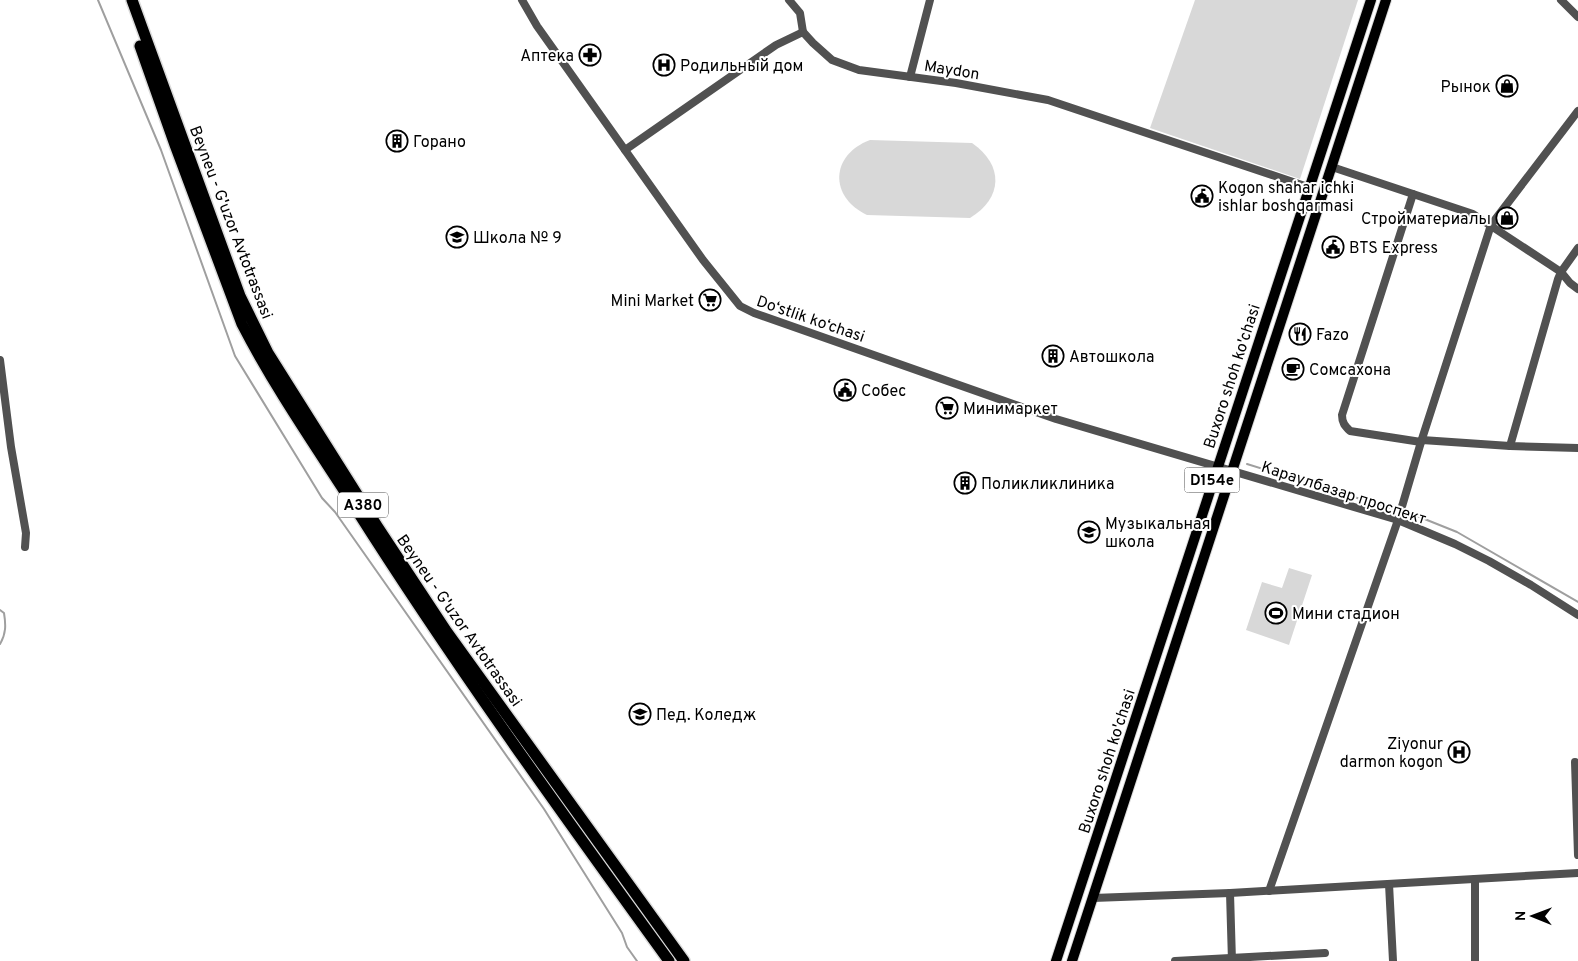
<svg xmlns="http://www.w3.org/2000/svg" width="1578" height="961" font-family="Overpass,sans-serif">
	<rect width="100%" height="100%" fill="#fff"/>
	<g fill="#d8d8d8">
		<polygon points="1195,0 1358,0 1300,179 1150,128"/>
		<path d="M870,140L972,143C1004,165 1003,198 970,218L867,215C829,197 830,155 870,140Z"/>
		<polygon points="1289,568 1312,575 1289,645 1246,630 1262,582 1282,588"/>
	</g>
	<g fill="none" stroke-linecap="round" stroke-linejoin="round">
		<g stroke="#9f9f9f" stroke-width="2">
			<polyline points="98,0 161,150 235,356 322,498 335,512 544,809 622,933 627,947 637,961"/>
			<polyline points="1247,464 1393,509"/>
			<polyline points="1412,514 1457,532 1578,602"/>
			<path d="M0,610L4,613C6,625 6,634 0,644"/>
		</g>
		<g stroke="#dbdbdb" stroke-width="12">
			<g id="major">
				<polyline points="1056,961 1371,0"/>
				<polyline points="1072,961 1386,0"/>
			</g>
		</g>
		<g stroke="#dbdbdb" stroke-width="14">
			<g id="highway">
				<polyline points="132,0 240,296 268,353 377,526 447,632 684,961"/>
				<path d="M140,46L175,145L242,324C273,384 312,441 349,498C449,657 559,809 669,961"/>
			</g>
		</g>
		<g stroke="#515151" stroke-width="8">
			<polyline points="522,0 537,26 703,260 740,306 754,313 1056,419 1398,520 1455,544 1489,561 1531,585 1578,615"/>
			<polyline points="789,0 800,13 803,32"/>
			<polyline points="1561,0 1578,17"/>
			<polyline points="910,77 930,0"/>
			<polyline points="625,150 776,45 803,32 813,43 832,60 859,70 956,83 1048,100 1308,187"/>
			<polyline points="1332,167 1473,214 1561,272 1570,283 1578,289"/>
			<path d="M1413,194L1342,415C1342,423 1345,426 1350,431L1421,442"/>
			<polyline points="0,360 11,447 26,533 25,547"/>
			<polyline points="1422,440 1510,446 1578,448"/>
			<polyline points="1510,446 1558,279 1561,272 1578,248"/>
			<polyline points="1575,762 1578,855"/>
			<polyline points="1475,879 1475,961"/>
			<polyline points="1389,884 1393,961"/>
			<polyline points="1269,891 1398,520 1421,442 1491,225 1578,111"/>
			<polyline points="1230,893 1232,961"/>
			<polyline points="1093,898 1230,893 1578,873"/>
			<polyline points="1175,961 1325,953"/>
		</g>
		<use href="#major" stroke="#000" stroke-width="10"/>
		<use href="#highway" stroke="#000" stroke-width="11"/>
	</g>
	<defs>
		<g id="pharmacy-ring" transform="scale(1.125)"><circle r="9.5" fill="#fff" stroke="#000" stroke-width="1.5"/><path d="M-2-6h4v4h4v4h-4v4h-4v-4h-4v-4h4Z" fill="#000"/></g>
		<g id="hospital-ring" transform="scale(1.125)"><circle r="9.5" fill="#fff" stroke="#000" stroke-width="1.5"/><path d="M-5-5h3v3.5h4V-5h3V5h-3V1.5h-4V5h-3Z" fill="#000"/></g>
		<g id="shop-ring" transform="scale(1.125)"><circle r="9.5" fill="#fff" stroke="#000" stroke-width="1.5"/><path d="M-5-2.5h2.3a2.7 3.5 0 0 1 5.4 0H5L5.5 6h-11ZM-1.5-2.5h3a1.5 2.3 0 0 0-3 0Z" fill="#000"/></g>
		<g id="building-ring" transform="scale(1.125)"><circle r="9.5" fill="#fff" stroke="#000" stroke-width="1.5"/><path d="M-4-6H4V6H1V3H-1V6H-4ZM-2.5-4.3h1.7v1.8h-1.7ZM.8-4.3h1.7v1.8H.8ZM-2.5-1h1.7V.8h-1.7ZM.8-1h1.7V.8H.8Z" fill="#000"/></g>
		<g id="civic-ring" transform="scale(1.125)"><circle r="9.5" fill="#fff" stroke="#000" stroke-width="1.5"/><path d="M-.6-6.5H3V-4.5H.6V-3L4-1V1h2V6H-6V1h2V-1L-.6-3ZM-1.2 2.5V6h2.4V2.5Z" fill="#000"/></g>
		<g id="school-ring" transform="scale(1.125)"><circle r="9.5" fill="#fff" stroke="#000" stroke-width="1.5"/><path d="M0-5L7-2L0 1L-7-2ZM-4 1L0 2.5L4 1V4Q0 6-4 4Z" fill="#000"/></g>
		<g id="supermarket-ring" transform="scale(1.125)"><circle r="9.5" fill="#fff" stroke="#000" stroke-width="1.5"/><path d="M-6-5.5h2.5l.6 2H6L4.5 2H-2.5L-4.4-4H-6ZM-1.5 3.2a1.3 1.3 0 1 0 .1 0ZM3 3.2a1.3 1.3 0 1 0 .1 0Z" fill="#000"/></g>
		<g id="restaurant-ring" transform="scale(1.125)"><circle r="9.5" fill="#fff" stroke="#000" stroke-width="1.5"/><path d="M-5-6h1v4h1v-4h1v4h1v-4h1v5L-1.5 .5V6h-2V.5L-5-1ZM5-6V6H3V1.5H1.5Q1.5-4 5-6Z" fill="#000"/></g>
		<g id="cafe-ring" transform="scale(1.125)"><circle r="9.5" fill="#fff" stroke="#000" stroke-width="1.5"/><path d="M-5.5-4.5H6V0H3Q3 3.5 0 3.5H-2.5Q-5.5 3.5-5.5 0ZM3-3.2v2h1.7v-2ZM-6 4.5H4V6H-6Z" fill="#000"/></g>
		<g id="stadium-ring" transform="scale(1.125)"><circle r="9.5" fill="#fff" stroke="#000" stroke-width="1.5"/><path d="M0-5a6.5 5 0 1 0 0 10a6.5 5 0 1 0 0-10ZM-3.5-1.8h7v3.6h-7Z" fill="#000"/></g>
		<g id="university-ring" transform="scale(1.125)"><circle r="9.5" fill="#fff" stroke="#000" stroke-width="1.5"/><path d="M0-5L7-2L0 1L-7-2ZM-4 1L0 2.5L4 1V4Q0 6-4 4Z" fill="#000"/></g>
	</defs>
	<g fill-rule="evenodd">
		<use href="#pharmacy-ring" x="590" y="55"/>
		<use href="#hospital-ring" x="664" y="65"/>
		<use href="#shop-ring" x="1507" y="86"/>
		<use href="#building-ring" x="397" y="141"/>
		<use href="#civic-ring" x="1202" y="196"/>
		<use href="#shop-ring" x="1507" y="218"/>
		<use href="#school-ring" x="457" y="237"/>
		<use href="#civic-ring" x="1333" y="247"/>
		<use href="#supermarket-ring" x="710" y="300"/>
		<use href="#restaurant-ring" x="1300" y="334"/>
		<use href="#building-ring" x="1053" y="356"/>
		<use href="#cafe-ring" x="1293" y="369"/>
		<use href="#civic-ring" x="845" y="390"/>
		<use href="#supermarket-ring" x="947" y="408"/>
		<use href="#building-ring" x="965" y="483"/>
		<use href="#school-ring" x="1089" y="532"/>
		<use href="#stadium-ring" x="1276" y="613"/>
		<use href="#university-ring" x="640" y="714"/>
		<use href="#hospital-ring" x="1459" y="752"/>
	</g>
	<g text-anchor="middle" stroke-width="4" stroke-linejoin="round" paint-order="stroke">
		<g fill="#fff" stroke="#4c4c4c" stroke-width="1">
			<rect x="1184.5" y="467.5" width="55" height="25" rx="4"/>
			<rect x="338" y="492.5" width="50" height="25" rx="4"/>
		</g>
		<g font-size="15" font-weight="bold" fill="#000">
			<text x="1212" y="485">D154e</text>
			<text x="363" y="510">A380</text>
		</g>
		<g font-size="16" fill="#000" stroke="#fff" text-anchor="start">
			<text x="574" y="61" text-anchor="end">Аптека</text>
			<text x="680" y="71">Родильный дом</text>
			<text x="1491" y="92" text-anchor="end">Рынок</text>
			<text x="413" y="147">Горано</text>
			<text x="1218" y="193">Kogon shahar ichki<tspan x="1218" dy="18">ishlar boshqarmasi</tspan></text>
			<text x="1491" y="224" text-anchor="end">Стройматериалы</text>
			<text x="473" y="243">Школа № 9</text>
			<text x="1349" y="253">BTS Express</text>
			<text x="694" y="306" text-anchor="end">Mini Market</text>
			<text x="1316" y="340">Fazo</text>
			<text x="1069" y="362">Автошкола</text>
			<text x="1309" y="375">Сомсахона</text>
			<text x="861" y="396">Собеc</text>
			<text x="963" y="414">Минимаркет</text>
			<text x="981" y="489">Поликликлиника</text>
			<text x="1105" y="529">Музыкальная<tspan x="1105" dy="18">школа</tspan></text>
			<text x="1292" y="619">Мини стадион</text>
			<text x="656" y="720">Пед. Коледж</text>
			<text x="1443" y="749" text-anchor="end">Ziyonur<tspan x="1443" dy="18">darmon kogon</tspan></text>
		</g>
		<g font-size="16" fill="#000" stroke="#fff">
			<text transform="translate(952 69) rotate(9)" y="6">Maydon</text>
			<text transform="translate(232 222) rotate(69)" y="6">Beyneu - G'uzor Avtotrassasi</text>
			<text transform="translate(811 318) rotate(19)" y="6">Do‘stlik ko‘chasi</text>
			<text transform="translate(1231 376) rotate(-72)" y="6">Buxoro shoh ko'chasi</text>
			<text transform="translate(1344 492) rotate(18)" y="6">Караулбазар проспект</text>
			<text transform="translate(460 620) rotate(55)" y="6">Beyneu - G'uzor Avtotrassasi</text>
			<text transform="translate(1106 761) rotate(-72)" y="6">Buxoro shoh ko'chasi</text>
		</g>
	</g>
	<g transform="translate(1533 916) rotate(271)" stroke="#ffffff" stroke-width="4" paint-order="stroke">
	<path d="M0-4L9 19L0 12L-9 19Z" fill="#000000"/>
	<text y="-8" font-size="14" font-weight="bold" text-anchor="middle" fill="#000000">N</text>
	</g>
</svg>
